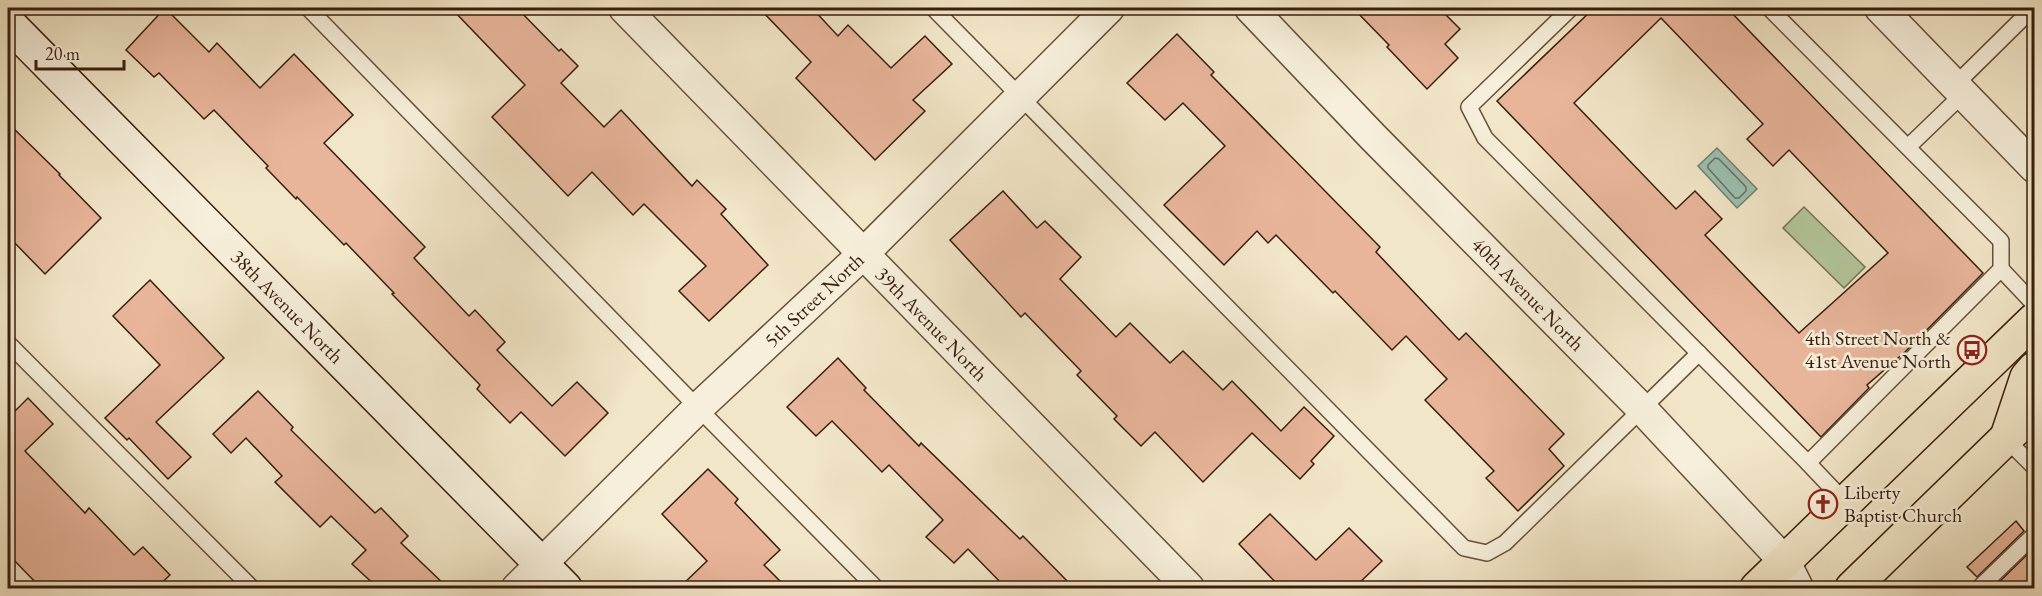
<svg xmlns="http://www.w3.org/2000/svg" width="2042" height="596" font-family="'EB Garamond',serif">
	<rect width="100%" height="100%" fill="#f2e6c8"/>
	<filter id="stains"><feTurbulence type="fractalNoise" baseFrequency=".00333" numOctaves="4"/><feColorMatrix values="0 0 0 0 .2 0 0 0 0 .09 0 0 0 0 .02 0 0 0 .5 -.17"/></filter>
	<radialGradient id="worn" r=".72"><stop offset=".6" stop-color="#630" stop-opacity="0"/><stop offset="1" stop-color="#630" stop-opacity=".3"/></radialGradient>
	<polygon fill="#b3c69b" stroke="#767254" stroke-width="1.5" points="1804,207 1865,267 1844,288 1783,228"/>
	<polygon fill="#9bc0b2" stroke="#737f70" stroke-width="1.5" points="1717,148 1757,189 1737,208 1698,166"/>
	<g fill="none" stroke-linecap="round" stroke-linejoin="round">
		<polygon stroke="#6a6f5f" stroke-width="1.5" points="1715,158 1719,159 1746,187 1746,191 1739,198 1735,198 1708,168 1708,165"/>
	</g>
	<g fill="#e8b59b" stroke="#381e0c" stroke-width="1.5" fill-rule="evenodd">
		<polygon points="165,8 209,52 217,43 260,88 294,54 353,115 324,143 425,247 414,258 469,316 475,310 505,342 497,350 552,406 577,382 608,413 565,456 521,412 510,423 477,389 480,385 392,294 394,293 346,243 344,245 297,197 296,199 266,168 268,166 214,110 204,119 159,73 154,77 126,50"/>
		<polygon points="451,8 517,8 559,51 561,49 578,66 561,83 604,127 621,110 692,186 697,180 726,209 721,214 768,265 709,321 679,291 706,266 644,204 633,215 592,172 568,196 492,117 525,85"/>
		<polygon points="759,8 812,8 838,36 848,25 891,68 925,36 952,64 913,100 925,111 875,160 796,78 811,62"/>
		<polygon points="1353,8 1439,8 1460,29 1445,44 1458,58 1427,89 1387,47 1389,45"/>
		<path d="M1594,8H1727L1983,273L1905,352L1867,385L1869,388L1821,437L1497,101ZM1661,18L1763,124L1747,139L1773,166L1789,150L1888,253L1799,333L1705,235L1722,219L1695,191L1676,209L1574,103Z"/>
		<polygon points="1177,34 1214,72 1211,75 1380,247 1376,252 1459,340 1466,333 1564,434 1549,449 1564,466 1518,511 1486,478 1494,471 1425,400 1447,379 1406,336 1392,350 1335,291 1333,293 1276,235 1268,243 1257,231 1224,265 1164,205 1225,146 1183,103 1165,120 1127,83"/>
		<polygon points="8,123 60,174 59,175 101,218 45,274 8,236"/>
		<polygon points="1003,191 1037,228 1045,221 1081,257 1060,279 1116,337 1130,323 1170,363 1183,351 1223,390 1232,381 1281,431 1304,407 1334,436 1311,461 1314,464 1300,479 1252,433 1203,482 1155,432 1141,446 1114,419 1117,416 1077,375 1081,371 1025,313 1021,317 950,240"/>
		<polygon points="150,280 224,358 156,422 191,457 168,479 129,438 127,440 105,418 160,365 113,316"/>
		<polygon points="838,358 866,388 864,390 919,446 921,443 1020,539 1023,536 1074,588 1006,588 968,549 954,563 926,537 943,520 889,465 882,472 832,421 816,436 787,407"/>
		<polygon points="258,391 293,427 291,430 375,513 381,508 408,536 401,543 448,588 378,588 352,564 366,550 331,516 320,527 275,482 282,476 246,438 231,453 213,434"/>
		<polygon points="28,398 53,424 25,451 85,513 89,508 134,555 143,547 170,575 156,588 41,588 8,554 8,418"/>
		<polygon points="708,469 738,499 735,503 780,550 764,565 787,588 679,588 707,561 662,514"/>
		<polygon points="1270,514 1316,560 1349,528 1382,561 1354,588 1281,588 1239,544"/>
		<polygon points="2016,521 2024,531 1977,577 1967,567"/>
		<polygon points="2034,548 2034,588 1993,588"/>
	</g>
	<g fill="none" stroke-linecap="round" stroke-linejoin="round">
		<g stroke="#66503b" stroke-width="18">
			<g id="lane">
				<polyline points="308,8 698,408 876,588"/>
				<polyline points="933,8 1464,548 1487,553 1505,543 1699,353"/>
				<polyline points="1571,8 1469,107 1485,138 1808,463 2001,269 2001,241 1769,8"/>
				<polyline points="1955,85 2027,14"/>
				<polyline points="1908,147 1963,94"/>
				<polyline points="2001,269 2034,304"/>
				<polyline points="8,343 252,588"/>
				<polyline points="2006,439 2034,467"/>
				<polyline points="1808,463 1846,503"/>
				<polyline points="1979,588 2034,535"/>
			</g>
		</g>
		<g stroke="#66503b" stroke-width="33">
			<g id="street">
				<path id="s1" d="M624,8L1189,588"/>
				<path id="s2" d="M1250,8L1373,137L1643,410L1785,562L1798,588"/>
				<polyline points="1880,8 2034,167"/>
				<path id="s3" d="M517,588L698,408L863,254L1109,8"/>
			</g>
		</g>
		<g stroke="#381e0c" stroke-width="36">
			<g id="secondary">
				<path id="s4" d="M8,23L565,588"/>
			</g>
		</g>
		<g stroke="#381e0c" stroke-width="36">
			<g id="primary">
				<polyline points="2008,434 2027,377 2034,369"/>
				<polyline points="1757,588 2034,320"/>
				<polyline points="1852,588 2034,411"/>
			</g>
		</g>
		<use href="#lane" stroke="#f7efdb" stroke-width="15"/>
		<use href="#street" stroke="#f7efdb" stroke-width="30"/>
		<use href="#secondary" stroke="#f7efdb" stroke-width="33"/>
		<use href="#primary" stroke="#f2e6c8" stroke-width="33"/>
	</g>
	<defs>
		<g id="bus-ring" transform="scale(1.5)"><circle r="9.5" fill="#f7efdb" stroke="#8f2418" stroke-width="1.5"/><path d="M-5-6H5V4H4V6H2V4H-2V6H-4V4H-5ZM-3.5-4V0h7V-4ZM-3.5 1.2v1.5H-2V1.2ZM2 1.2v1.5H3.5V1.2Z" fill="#8f2418"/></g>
		<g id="church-ring" transform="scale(1.5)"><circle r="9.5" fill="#f7efdb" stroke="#8f2418" stroke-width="1.5"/><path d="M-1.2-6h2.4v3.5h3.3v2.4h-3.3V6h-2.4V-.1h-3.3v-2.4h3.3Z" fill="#8f2418"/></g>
	</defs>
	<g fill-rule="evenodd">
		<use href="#bus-ring" x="1972" y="350"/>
		<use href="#church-ring" x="1823" y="504"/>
	</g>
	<g text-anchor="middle" stroke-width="5" stroke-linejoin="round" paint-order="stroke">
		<g font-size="20" fill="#381e0c" stroke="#f7efdb">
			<text dy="7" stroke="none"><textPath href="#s2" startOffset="399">40th Avenue North</textPath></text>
			<text dy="7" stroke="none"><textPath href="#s3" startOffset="414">5th Street North</textPath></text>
			<text dy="7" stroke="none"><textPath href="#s4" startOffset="398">38th Avenue North</textPath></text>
			<text dy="7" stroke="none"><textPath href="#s1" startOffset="441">39th Avenue North</textPath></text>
		</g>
		<g font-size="20" fill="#381e0c" stroke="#f7efdb" text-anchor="end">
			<text x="1951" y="345">4th Street North &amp;<tspan x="1951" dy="23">41st Avenue North</tspan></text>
			<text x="1844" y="499" text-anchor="start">Liberty<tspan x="1844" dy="23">Baptist Church</tspan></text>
		</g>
	</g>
	<rect width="2042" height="596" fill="none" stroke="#f2e6c8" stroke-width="30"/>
	<rect x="9" y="9" width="2024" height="578" fill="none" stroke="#381e0c" stroke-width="3"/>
	<rect x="15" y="15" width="2012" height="566" fill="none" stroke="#381e0c" stroke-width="1.5"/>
	<path d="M36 60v9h88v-9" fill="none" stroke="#381e0c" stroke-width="3"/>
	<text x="45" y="60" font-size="18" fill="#381e0c" stroke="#f7efdb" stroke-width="4.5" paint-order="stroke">20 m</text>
	<rect width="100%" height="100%" filter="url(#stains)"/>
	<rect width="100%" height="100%" fill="url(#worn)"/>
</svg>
